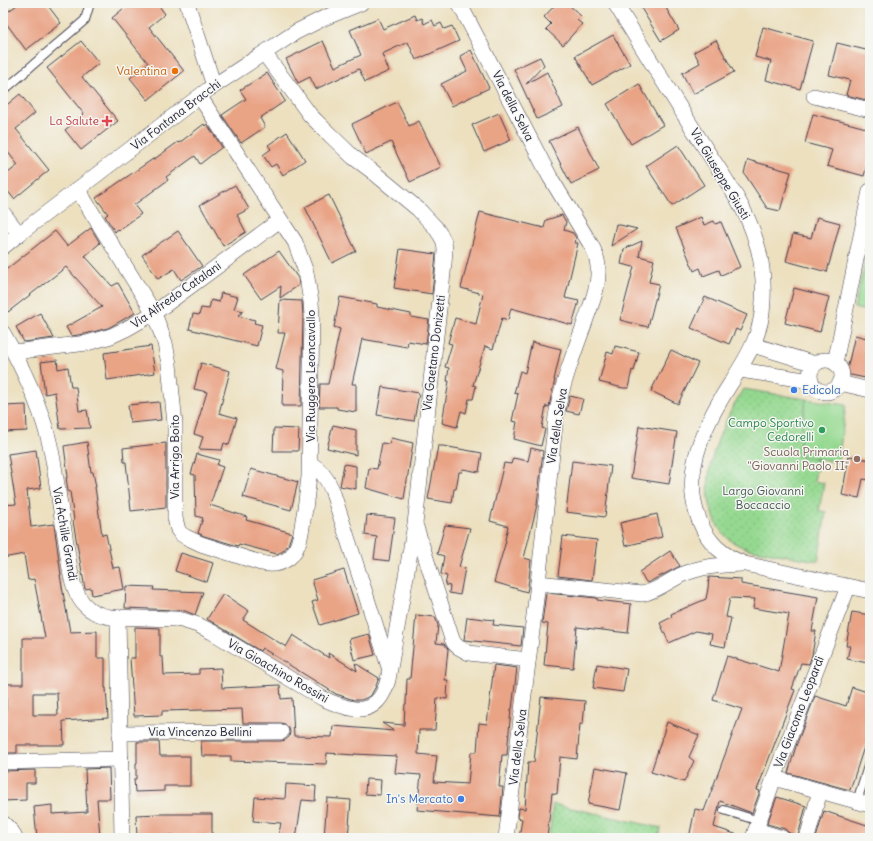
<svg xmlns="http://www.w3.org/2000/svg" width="873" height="841" font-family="Delius,sans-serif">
	<defs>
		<pattern id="park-dots" width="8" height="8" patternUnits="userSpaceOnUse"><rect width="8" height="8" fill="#95d991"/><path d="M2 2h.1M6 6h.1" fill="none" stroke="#80ba7e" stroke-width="1.8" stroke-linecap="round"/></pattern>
	</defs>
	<rect width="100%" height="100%" fill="#f6f6f2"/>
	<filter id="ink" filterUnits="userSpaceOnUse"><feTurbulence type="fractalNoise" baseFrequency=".025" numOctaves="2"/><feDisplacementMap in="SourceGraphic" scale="8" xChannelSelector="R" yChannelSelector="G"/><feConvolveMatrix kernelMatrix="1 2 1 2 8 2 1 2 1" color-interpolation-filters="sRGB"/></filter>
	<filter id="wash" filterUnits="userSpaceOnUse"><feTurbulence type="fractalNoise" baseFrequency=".012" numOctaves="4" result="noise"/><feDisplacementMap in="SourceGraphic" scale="16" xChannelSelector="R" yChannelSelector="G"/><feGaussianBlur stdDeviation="0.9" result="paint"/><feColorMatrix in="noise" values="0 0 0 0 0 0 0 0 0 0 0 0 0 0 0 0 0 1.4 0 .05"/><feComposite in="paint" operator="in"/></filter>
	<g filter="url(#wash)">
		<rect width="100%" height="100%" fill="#ece0bf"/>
		<g fill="#95d991" stroke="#5c7e66">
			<polygon points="870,243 870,312 854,308"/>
			<polygon points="806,399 846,405 838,462 798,456"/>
		</g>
		<g fill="url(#park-dots)" stroke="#5c7e66">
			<path d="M743,389L806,399L798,456L818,460L814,481L824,483L819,511L826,512L818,561L748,549C733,544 722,536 716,522C695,479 721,427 743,389Z"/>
			<polygon points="553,804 661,828 658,838 549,838"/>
		</g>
		<g id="blocks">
			<g fill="#e9a385" fill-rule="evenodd">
				<polygon points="20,3 46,3 61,23 26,50 3,19 3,15"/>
				<polygon points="130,3 157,3 165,14 149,27 184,71 148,100 130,78 148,63 112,18"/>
				<polygon points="557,3 567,3 581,16 577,20 582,24 563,45 546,29 551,24 544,17"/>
				<polygon points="638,3 663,3 679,30 661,41"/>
				<polygon points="415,15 417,20 422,18 424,24 432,20 435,26 441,23 444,29 452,26 459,41 416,60 408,42 382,54 389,71 365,82 359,69 316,89 310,77 298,83 286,59 323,41 335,67 361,55 350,30 378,18 383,29"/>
				<polygon points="763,27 813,41 800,89 766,80 771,61 755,57"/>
				<polygon points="613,35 630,64 592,85 575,56"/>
				<polygon points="716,40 734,72 693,94 682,73 700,63 694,52"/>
				<polygon points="81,41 99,63 82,77 118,121 81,150 65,130 84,114 47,68"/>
				<polygon points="837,43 870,51 870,101 846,95 850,80 829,75"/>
				<polygon points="471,50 489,88 452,106 441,84 467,71 460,56"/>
				<polygon points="540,57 544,65 526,84 547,72 563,107 537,119 514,69"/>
				<polygon points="267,73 285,101 260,118 265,127 241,143 222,115 246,99 240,90"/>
				<polygon points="639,84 663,125 631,144 607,104"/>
				<polygon points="20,94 35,113 16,129 49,170 14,199 3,185 3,177 18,165 3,146 3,108"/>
				<polygon points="397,102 409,126 419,121 441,167 410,182 391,142 366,154 352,124"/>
				<polygon points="499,113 511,140 484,152 472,125"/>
				<polygon points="813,114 870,129 870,154 864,176 827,166 832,150 805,143"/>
				<polygon points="204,124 205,126 207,124 222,147 200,164 195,156 166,177 168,180 134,205 141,214 119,230 118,229 115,232 105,216 108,214 96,198 153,159 153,160 178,142 179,143"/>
				<polygon points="578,127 599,170 571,184 549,141"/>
				<polygon points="287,132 305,160 283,175 276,164 271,167 263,155 271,149 268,145"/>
				<polygon points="678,145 704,185 672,206 646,166"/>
				<polygon points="748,160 791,172 780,211 767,208 744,173"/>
				<polygon points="235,185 249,209 237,215 246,232 223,246 200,205"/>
				<polygon points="329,195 356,251 332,263 305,207"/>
				<polygon points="480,212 544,228 546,220 562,215 566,222 564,230 573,233 576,238 575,243 578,243 565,298 579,301 572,325 511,308 508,320 502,318 493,349 485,346 473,385 476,386 473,399 469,399 466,413 461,411 457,427 442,423 449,381 447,381 449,368 445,367 452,344 448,343 455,318 476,324 483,294 461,288"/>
				<polygon points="701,217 704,225 714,221 715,224 721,222 740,267 721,275 719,270 703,276 700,268 694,271 676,228"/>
				<polygon points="817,217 840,223 827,272 786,261 793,234 811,238"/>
				<polygon points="616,224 637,229 611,246"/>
				<polygon points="91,228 100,243 85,256 112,286 118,283 135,313 108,328 85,334 71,336 66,327 102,307 66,267 8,312 3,304 3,272 55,231 67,246"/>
				<polygon points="178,231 202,266 181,280 174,269 158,279 142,255"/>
				<polygon points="642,241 639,256 654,260 649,282 659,284 648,327 620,320 634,267 621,264 624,249"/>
				<polygon points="400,249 436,254 432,294 394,288"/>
				<polygon points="279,251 298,278 299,285 280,298 281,286 261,299 244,275"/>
				<polygon points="794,288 829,297 820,332 785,323"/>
				<polygon points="221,293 238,297 234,309 244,311 238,316 255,320 254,323 262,325 257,346 189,329 193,314 199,315 201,308 209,309 211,300 219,302"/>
				<polygon points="340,297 377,304 377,307 411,314 411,317 429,320 426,344 408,341 407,347 362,339 352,384 356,384 356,412 337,409 337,407 319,407 320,384 328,384 340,329 334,327"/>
				<polygon points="705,297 747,315 740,331 736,329 729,344 691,328"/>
				<polygon points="280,300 302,301 303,316 301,406 282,406 283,371 276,369 285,333 278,333"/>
				<polygon points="40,313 54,338 24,342 16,327"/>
				<polygon points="855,335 870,339 870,379 846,374"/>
				<polygon points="532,342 561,349 554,380 555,380 552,392 549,407 546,406 542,428 545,429 541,446 514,439 517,422 512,421 518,394 514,393 520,371 525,373"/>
				<polygon points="151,346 155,373 107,380 104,353"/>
				<polygon points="615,346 639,352 634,371 632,370 628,388 623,388 599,382 607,352 613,354"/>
				<polygon points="671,350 698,363 678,404 651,391"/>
				<polygon points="57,360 58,369 68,367 71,387 76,387 79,411 87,410 90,428 60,429 55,392 45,394 41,362"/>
				<polygon points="201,363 230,371 219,413 237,418 229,445 224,443 222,450 199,449 203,437 194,434 207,392 194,389"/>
				<polygon points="382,387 419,393 414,421 377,415"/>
				<polygon points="570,396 583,399 579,414 566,411"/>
				<polygon points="159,402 161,420 130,423 128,405"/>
				<polygon points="26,405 27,431 3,432 3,406"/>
				<polygon points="333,425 356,430 356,455 327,448"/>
				<polygon points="639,426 677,432 669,484 631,478"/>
				<polygon points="274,428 299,429 298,451 273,451"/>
				<polygon points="391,438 413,443 404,499 366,488 369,468 377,469 382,443 389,444"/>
				<polygon points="87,442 91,472 93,472 96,487 95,487 102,535 106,534 113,568 120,567 124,589 92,595 91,588 85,589 73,521 74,521 70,491 68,492 66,477 68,477 64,446"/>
				<polygon points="166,443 166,507 131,511 126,462 124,462 123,448"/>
				<polygon points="438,446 443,446 482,453 479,472 463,469 462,472 459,472 456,489 454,489 452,503 428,499"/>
				<polygon points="531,448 543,451 537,505 524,558 531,560 528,587 527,592 494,582 506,541 505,540 508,526 490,521 504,463 511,464 513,458 528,461"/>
				<path d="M36,450L41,488L27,490L31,527L54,524L61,575H60L70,632L97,631V658H105V688H106L108,718L63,721L64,745H17V753H3V712H6V684H23V638H45L34,579L28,580L24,554L3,558V505L16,504L8,454ZM33,693H57L58,715H33Z"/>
				<polygon points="197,454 219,460 217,465 223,467 210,505 247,517 246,520 292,533 288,545 283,551 277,554 239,544 238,546 204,536 198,533 203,518 196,516 195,475 191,474"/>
				<polygon points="849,456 870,460 870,480 863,479 859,498 842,495"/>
				<polygon points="572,461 611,466 605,517 566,512"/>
				<polygon points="344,464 356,466 356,489 340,486"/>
				<polygon points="251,469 298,482 291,510 243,497"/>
				<polygon points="657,514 662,537 625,546 620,523"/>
				<polygon points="367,515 395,518 389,561 374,559 377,537 365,535"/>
				<polygon points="445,525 470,528 459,567 465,568 460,595 449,593 450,586 445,585 447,576 441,574 444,556 437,554"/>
				<polygon points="563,536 597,540 592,580 558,576"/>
				<polygon points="670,551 680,566 647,583 639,572"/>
				<polygon points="181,553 213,563 207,582 175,571"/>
				<polygon points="344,570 358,613 320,625 312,602 318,600 312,580"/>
				<polygon points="709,577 741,579 741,584 818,597 812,631 816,631 812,655 809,664 801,663 792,689 795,690 757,790 760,791 752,813 720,801 714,827 741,836 740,838 689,838 695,809 704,811 742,709 713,700 727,656 779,672 789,614 753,608 755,599 730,598 726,617 731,618 725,647 710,644 712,634 696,631 669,643 660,623 672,617 671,614 706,599 708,588"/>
				<polygon points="126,586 154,587 153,590 203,592 195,615 185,611 176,610 125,608"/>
				<polygon points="546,593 597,598 597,600 631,604 628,633 577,627 573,668 544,665 548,624 542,623"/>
				<polygon points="223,594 249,611 243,620 286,647 293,635 329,658 328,653 357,671 355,663 379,678 375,688 371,695 366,698 361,700 354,700 336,694 262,648 260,651 207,619"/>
				<polygon points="852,612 870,615 870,653 868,663 847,659 850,646 846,646"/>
				<polygon points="416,615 435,617 438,625 436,643 444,644 448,649 445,680 448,680 447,699 437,698 435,730 419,730 418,754 437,756 434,782 468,784 471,752 477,752 479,723 487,724 494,665 517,668 512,709 511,709 507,755 502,755 499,787 503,787 500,817 417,810 421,775 395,773 397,756 354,754 354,755 327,753 326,764 231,761 231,756 202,756 201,741 281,741 285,740 289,737 290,732 289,728 285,724 281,723 243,723 242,709 162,711 162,715 134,716 130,658 135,658 135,627 160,628 160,657 163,657 164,675 199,674 199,669 221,668 222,688 280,685 281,699 292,698 294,736 332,737 333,726 394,731 382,723 404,725 405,704 406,704 407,679 410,679"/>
				<polygon points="467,617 494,620 493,625 523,628 521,646 464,640"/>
				<polygon points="369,634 375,655 354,660 349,639"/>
				<polygon points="597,664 627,669 623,692 593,688"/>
				<polygon points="852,687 870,693 870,746 865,744 850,790 788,773 796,746 815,696 846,706"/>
				<polygon points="541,697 585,701 583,724 580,724 577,759 560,757 557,794 552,793 547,838 519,838 522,819 518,818 519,808 525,809 528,762 534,762"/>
				<polygon points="667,722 699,735 689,757 694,761 684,782 651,772"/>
				<polygon points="137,742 159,742 160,756 190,756 190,786 164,786 164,791 135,792 134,779 136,779 136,763 137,763"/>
				<polygon points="595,767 627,773 620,810 588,804"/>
				<polygon points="109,768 110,799 97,799 100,837 84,838 37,838 34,807 52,805 52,814 87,812 85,769"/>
				<polygon points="35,770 35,783 26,783 26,800 3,801 3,771"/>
				<polygon points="366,779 381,780 380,795 365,794"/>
				<polygon points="286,784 316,786 315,801 302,800 296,838 278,838 281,823 253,821 255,797 285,799"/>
				<polygon points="777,797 806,806 798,836 789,833 785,829 767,824"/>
				<polygon points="327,798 351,800 348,838 324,838"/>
				<polygon points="824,811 870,826 870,838 816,838"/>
				<polygon points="159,814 212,814 212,835 207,835 207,838 174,838 174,835 137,837 136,815"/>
			</g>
		</g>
	</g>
	<g filter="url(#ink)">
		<use href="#blocks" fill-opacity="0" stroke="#403e4f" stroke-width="1"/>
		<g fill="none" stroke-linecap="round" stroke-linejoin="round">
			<g stroke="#403e4f" stroke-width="10">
				<g id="lane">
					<polyline points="28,69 85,20 90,3"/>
					<polyline points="3,91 24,73"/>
					<polyline points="857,801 870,760"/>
					<polyline points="724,810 759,821"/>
				</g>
			</g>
			<g stroke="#403e4f" stroke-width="16">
				<g id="street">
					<polyline points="187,3 214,86"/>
					<path d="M459,3L550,177L591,245C596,254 599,263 598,274C598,291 589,309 584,325C573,355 562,385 556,416L538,583L506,838"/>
					<path d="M615,3C644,50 672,96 702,143C720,172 745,205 755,238C762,258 764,280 763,301C762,339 743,363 724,394C701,432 681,478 700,522C709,544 723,556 745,564L870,591"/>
					<polyline points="814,96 870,110"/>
					<path d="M78,190L154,313L165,343L169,364L175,424V518L178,530L181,534L186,537L201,544L261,563C278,567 292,561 298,544C301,536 302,528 303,520C306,506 307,491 309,477L312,316L311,302L306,272L295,242L200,97"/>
					<polyline points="3,213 19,234"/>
					<polyline points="3,247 19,234 209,89 296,32 324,18 361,3"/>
					<path d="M3,333C22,366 38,400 48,437C53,455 55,473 58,491C62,519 67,548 71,576C77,599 85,613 110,617L175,619L182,620L198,625L212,632L322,698C352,712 377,719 388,680L415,524L444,264L445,250L444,242L441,236L435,227L418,209L372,171L353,157L323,128L310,115L299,100L264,53"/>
					<polyline points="753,345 815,364"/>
					<polyline points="14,352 87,343 111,336 126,329 154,313 280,220"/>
					<circle cx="826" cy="376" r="16"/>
					<polyline points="835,363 870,191"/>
					<polyline points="740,370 811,381"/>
					<polyline points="840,383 870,390"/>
					<path d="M310,463C320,469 327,478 332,490L389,667"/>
					<polyline points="416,527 452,639 454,643 458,647 469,653 528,660"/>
					<path d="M538,583L642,594C655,592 669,581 681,575C701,566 721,565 742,564"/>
					<polyline points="118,617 122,838"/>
					<polyline points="120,733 281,732"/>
					<polyline points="3,762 121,759"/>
					<polyline points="774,778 870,805"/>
					<polyline points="3,823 12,832 15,838"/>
					<polyline points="756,830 782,838"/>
					<polyline points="753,838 774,778 848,587"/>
					<polyline points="807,838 820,791"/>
				</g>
			</g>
			<use href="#lane" stroke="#fff" stroke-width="8"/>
			<use href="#street" stroke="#fff" stroke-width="15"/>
		</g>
	</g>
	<circle fill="#e8710a" stroke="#f6f6f2" stroke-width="1.5" cx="175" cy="71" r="4"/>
	<path fill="#e0444e" stroke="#f6f6f2" stroke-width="1.5" d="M105 115h4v4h4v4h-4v4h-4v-4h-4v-4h4z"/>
	<g fill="#3f7fe0" stroke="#f6f6f2" stroke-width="1.5">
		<circle cx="794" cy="390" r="4"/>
		<circle cx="461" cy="799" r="4"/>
	</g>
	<circle fill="#2e9e5b" stroke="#f6f6f2" stroke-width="1.5" cx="822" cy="430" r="4"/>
	<circle fill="#8d6e63" stroke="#f6f6f2" stroke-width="1.5" cx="857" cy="459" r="4"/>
	<g text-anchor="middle" stroke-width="3" stroke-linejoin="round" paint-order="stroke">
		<g font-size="12" fill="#c56008" stroke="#f6f6f2" text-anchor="end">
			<text x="167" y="75">Valentina</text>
		</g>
		<g font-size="12" fill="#22223b" stroke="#f6f6f2">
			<text transform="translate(513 106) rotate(63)" y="4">Via della Selva</text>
			<text transform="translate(176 115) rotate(-37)" y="4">Via Fontana Bracchi</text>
			<text transform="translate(720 174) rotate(59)" y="4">Via Giuseppe Giusti</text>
			<text transform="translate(176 295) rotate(-35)" y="4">Via Alfredo Catalani</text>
			<text transform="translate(434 353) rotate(-83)" y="4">Via Gaetano Donizetti</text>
			<text transform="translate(311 376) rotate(-90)" y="4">Via Ruggero Leoncavallo</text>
			<text transform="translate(557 426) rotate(-81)" y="4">Via della Selva</text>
			<text transform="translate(175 457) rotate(-90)" y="4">Via Arrigo Boito</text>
			<text transform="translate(65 534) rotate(80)" y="4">Via Achille Grandi</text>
			<text transform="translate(278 671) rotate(30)" y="4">Via Gioachino Rossini</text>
			<text transform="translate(799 712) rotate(-69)" y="4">Via Giacomo Leopardi</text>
			<text x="200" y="736">Via Vincenzo Bellini</text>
			<text transform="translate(518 747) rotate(-83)" y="4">Via della Selva</text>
		</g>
		<g font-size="12" fill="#be3a42" stroke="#f6f6f2" text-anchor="end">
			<text x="99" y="125">La Salute</text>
		</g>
		<g font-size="12" fill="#366cbe" stroke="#f6f6f2" text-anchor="start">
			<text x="802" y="394">Edicola</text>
			<text x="453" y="803" text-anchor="end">In's Mercato</text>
		</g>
		<g font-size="12" fill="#27864d" stroke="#f6f6f2" text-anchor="end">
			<text x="814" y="427">Campo Sportivo<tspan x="814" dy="14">Cedorelli</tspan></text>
		</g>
		<g font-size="12" fill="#785e54" stroke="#f6f6f2" text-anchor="end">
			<text x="849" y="456">Scuola Primaria<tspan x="849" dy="14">"Giovanni Paolo II"</tspan></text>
		</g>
		<g font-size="12" fill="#445955" stroke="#f6f6f2">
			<text x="763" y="495">Largo Giovanni<tspan x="763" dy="14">Boccaccio</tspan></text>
		</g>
	</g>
	<rect width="873" height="841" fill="none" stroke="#f6f6f2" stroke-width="16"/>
</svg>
